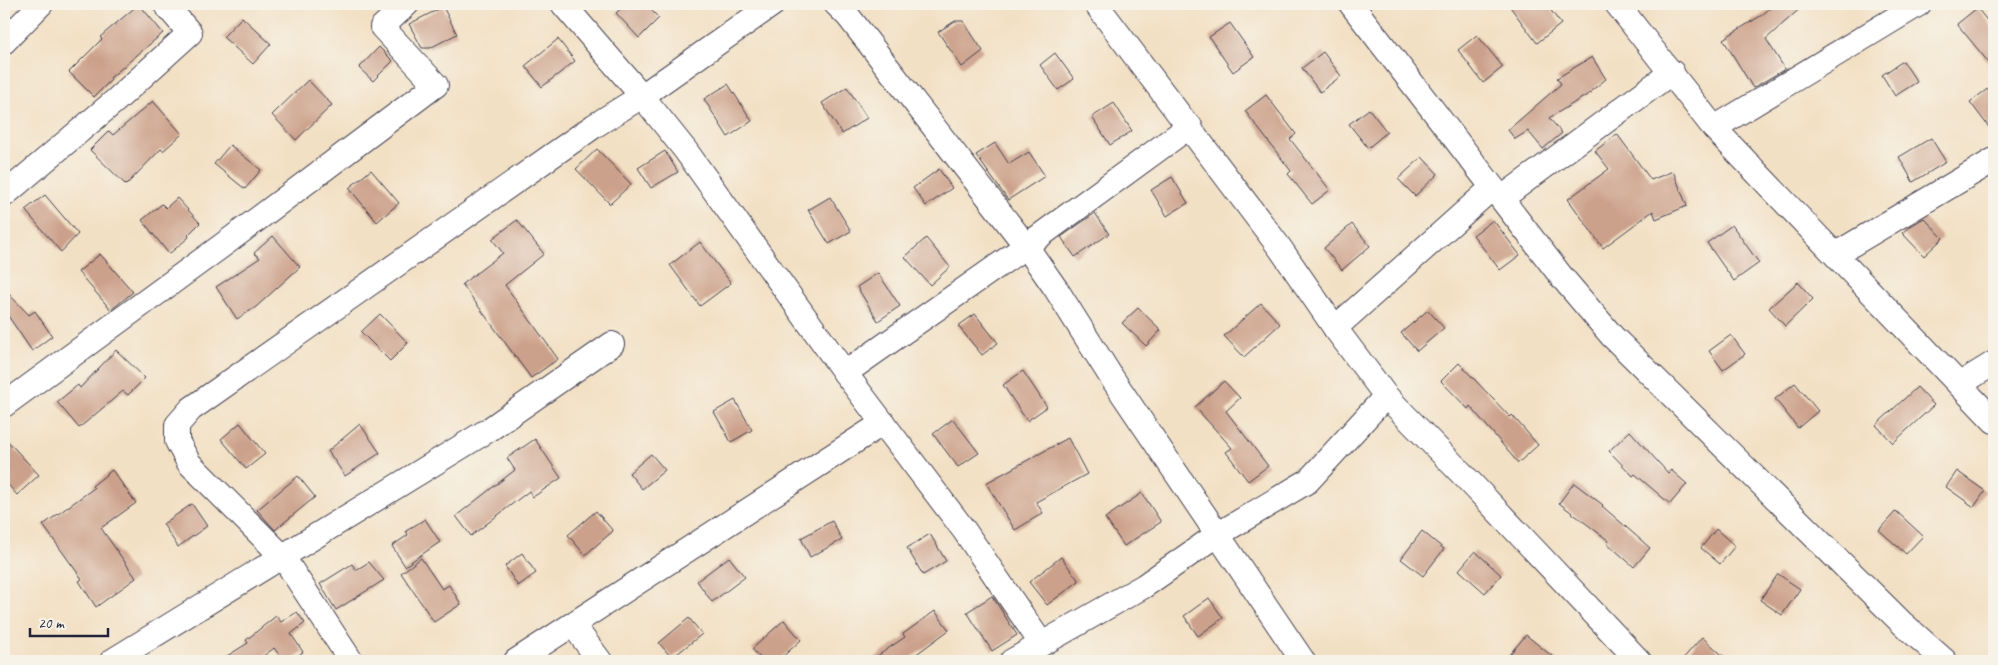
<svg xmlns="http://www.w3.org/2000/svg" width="1998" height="665" font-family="Caveat,sans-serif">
	<rect width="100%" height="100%" fill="#f7f3e8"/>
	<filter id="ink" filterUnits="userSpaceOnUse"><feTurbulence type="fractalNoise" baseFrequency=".02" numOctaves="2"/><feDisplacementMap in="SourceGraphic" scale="10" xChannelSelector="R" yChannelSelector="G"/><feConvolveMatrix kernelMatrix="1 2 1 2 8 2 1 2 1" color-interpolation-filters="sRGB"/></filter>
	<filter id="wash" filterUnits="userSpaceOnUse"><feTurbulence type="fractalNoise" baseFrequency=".0096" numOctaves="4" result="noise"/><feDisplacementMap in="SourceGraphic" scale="20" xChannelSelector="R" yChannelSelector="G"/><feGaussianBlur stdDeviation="1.12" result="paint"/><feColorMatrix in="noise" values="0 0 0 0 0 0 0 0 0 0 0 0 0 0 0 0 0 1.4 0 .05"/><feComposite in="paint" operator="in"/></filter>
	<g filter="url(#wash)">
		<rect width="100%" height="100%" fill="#f2e0c4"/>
		<g id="blocks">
			<g fill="#cca18b">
				<polygon points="139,4 163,33 110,78 111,80 94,97 69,72 102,39 100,37"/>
				<polygon points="626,4 645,4 659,18 639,38 616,13"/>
				<polygon points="1508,4 1546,4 1561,24 1537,43"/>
				<polygon points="1775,4 1805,4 1766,39 1785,69 1753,88 1723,39 1762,15"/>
				<polygon points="443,7 457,34 430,48 422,48 409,24"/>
				<polygon points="1977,8 1994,29 1994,69 1957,24"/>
				<polygon points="242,17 271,44 253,64 223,37"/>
				<polygon points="955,21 963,21 983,51 962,67 938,32"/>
				<polygon points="1230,23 1254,57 1233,72 1209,37"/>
				<polygon points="1477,35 1503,67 1483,83 1458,50"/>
				<polygon points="558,39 575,61 542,87 525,66"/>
				<polygon points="379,47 393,61 373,81 359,68"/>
				<polygon points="1323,52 1341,76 1320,92 1302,68"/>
				<polygon points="1055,53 1074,79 1058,90 1040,65"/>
				<polygon points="1592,57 1606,79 1591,91 1592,92 1549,118 1562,133 1543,149 1528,131 1515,139 1508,130 1561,84 1557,78"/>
				<polygon points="1903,61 1917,82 1895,96 1882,75"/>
				<polygon points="308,80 332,105 296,140 272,115"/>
				<polygon points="728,84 752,121 728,137 704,99"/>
				<polygon points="1994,84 1994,134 1970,102"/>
				<polygon points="847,87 867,118 842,134 822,103"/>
				<polygon points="1266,95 1296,134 1290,139 1330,190 1312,204 1288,174 1291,171 1245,111"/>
				<polygon points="153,101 182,134 163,151 161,149 126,185 90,150 109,131 113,135"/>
				<polygon points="1114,103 1132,131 1110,145 1092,117"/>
				<polygon points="1369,109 1387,132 1368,148 1349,124"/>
				<polygon points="1617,134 1651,180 1673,171 1687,206 1656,219 1653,211 1603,248 1568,199 1609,169 1595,151"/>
				<polygon points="1931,138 1946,162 1913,182 1899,157"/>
				<polygon points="995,143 1009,164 1029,152 1045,176 1008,200 976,155"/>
				<polygon points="230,145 261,170 245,189 214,164"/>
				<polygon points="597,149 631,184 610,204 576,169"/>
				<polygon points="665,151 678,172 651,188 638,168"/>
				<polygon points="1422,157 1438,174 1415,196 1398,179"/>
				<polygon points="939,169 952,188 926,206 913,188"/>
				<polygon points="371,170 399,203 377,222 349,188"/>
				<polygon points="1172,177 1188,203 1167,216 1151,190"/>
				<polygon points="45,195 78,234 61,252 25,210"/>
				<polygon points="830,197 851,231 829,244 808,210"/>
				<polygon points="177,198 200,223 188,235 189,237 169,254 142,220 162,204 166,208"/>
				<polygon points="1095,213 1109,234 1075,257 1061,237"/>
				<polygon points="1924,218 1943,238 1924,256 1902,233 1909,227"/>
				<polygon points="517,220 544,254 505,285 558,359 531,378 462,284 503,253 492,239"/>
				<polygon points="1493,220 1520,255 1500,270 1473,235"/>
				<polygon points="1352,224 1370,246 1342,270 1324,248"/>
				<polygon points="1732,225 1759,263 1734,281 1707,243"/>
				<polygon points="273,236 300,267 256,307 237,319 216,287 260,258 254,253"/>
				<polygon points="926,238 950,267 930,285 905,257"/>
				<polygon points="700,242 731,283 700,306 670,265"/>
				<polygon points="100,254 133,292 111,310 78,272"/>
				<polygon points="878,273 900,306 878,321 857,287"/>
				<polygon points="1798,282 1813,299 1785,326 1769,308"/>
				<polygon points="4,289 29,315 35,311 52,336 32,351 4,310"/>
				<polygon points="1261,303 1280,324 1244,357 1224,336"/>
				<polygon points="1138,308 1161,330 1146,346 1122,323"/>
				<polygon points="1428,310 1444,328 1417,351 1401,333"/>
				<polygon points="380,314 408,343 390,361 361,332"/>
				<polygon points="975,314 998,343 982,355 958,326"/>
				<polygon points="1731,335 1745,354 1723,370 1709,351"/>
				<polygon points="116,350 145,378 128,395 123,391 79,428 57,402 78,385 80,388"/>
				<polygon points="1459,363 1510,417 1512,415 1538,445 1518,463 1470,406 1468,409 1441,381"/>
				<polygon points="1023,371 1047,407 1027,421 1003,385"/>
				<polygon points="1224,381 1240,398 1226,411 1268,466 1248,481 1226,452 1232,448 1195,407"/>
				<polygon points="1795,383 1818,411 1798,428 1775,399"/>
				<polygon points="1917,387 1934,405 1893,443 1876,425"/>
				<polygon points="735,400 752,430 731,442 714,412"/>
				<polygon points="953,419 979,453 958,467 933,434"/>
				<polygon points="240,423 265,454 246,469 221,439"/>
				<polygon points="360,424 380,453 345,476 328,451"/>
				<polygon points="1630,431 1668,473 1671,470 1687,484 1670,504 1635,474 1633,476 1609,451"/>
				<polygon points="4,437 39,475 17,495 4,480"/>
				<polygon points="1068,438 1087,474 1036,502 1043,513 1015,530 986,483"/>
				<polygon points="535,439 561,478 533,497 529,491 471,536 456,516 515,470 507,458"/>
				<polygon points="651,454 665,470 642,489 629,473"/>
				<polygon points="112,470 136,503 101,528 136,578 96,607 79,581 82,579 43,525 94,488 92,486"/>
				<polygon points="1957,471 1985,491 1974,507 1946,487"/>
				<polygon points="298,476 315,497 275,530 257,510"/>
				<polygon points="1574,483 1603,505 1602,506 1650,548 1634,567 1607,543 1609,541 1559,503"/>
				<polygon points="1142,493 1161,522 1124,546 1105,518"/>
				<polygon points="192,504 207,526 178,547 163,524"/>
				<polygon points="596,511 613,531 585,555 568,535"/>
				<polygon points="1896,511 1923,536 1906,554 1879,530"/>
				<polygon points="425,519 440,542 405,566 392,546 408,535 406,531"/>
				<polygon points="832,521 842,540 810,557 801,538"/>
				<polygon points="1716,529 1735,546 1720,564 1701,548"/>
				<polygon points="1422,531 1444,549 1423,576 1401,559"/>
				<polygon points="930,534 946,561 923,575 907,548"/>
				<polygon points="1475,551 1501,575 1485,593 1459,570"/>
				<polygon points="522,553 536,573 518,586 505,566"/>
				<polygon points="729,557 745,577 712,602 697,581"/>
				<polygon points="1061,557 1079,581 1047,605 1029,582"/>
				<polygon points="421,558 442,589 449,585 461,604 434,622 401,573"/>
				<polygon points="369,562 384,580 336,610 320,584 352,564 356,570"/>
				<polygon points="1778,574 1800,589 1782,615 1760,600"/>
				<polygon points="992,596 1017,635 992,651 967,612"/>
				<polygon points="1209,598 1223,618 1198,636 1184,616"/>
				<polygon points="935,611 949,630 907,661 870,661 905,637 903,634"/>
				<polygon points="297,612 305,623 291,634 303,652 290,661 284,661 274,648 257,661 219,661 248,643 246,640 276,616 281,622"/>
				<polygon points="689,618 702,634 672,658 659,643"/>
				<polygon points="784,620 801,640 778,661 763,661 752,649"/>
				<polygon points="1526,635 1558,661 1504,661"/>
				<polygon points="1702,637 1729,661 1681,661"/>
			</g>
		</g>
	</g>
	<g filter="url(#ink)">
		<use href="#blocks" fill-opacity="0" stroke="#413e50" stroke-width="1"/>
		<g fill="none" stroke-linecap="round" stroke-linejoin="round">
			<g stroke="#413e50" stroke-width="26">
				<g id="minor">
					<polyline points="563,4 642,96 686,151 845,373 964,530 1041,643"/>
					<polyline points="836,4 848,16 1026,246 1056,289 1110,375 1303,661"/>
					<polyline points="1096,4 1280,248 1335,328 1386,396 1470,482 1639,661"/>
					<polyline points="1351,4 1561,276 1612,336 1902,623 1945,661"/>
					<polyline points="1617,4 1714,128 1994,421"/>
					<polyline points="4,42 41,4"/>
					<polyline points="1714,128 1919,4"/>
					<polyline points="4,195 115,101 190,33 165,4"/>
					<polyline points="1502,198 1672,72"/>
					<polyline points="1836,254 1994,160"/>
					<polyline points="1335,328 1492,188"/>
					<polyline points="845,373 1026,246 1190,126"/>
					<polyline points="1960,384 1994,363"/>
					<polyline points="4,405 227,242 436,85 382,27 407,4"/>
					<polyline points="573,625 600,661"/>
					<polyline points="112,661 490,429 612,344"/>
					<polyline points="351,661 283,557 189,463 177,441 177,425 191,409 594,126 642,96 773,4"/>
					<polyline points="516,661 883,423"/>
					<polyline points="1012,661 1144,586 1217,535 1308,481 1386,396"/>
				</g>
			</g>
			<use href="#minor" stroke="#fff" stroke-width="24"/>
		</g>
	</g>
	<rect width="1998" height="665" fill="none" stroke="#f7f3e8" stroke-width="20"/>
	<path d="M30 628v8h78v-8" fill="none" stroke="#22223b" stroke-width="2.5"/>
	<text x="38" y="628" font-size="15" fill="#22223b" stroke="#f7f3e8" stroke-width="4" paint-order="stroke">20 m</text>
</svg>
